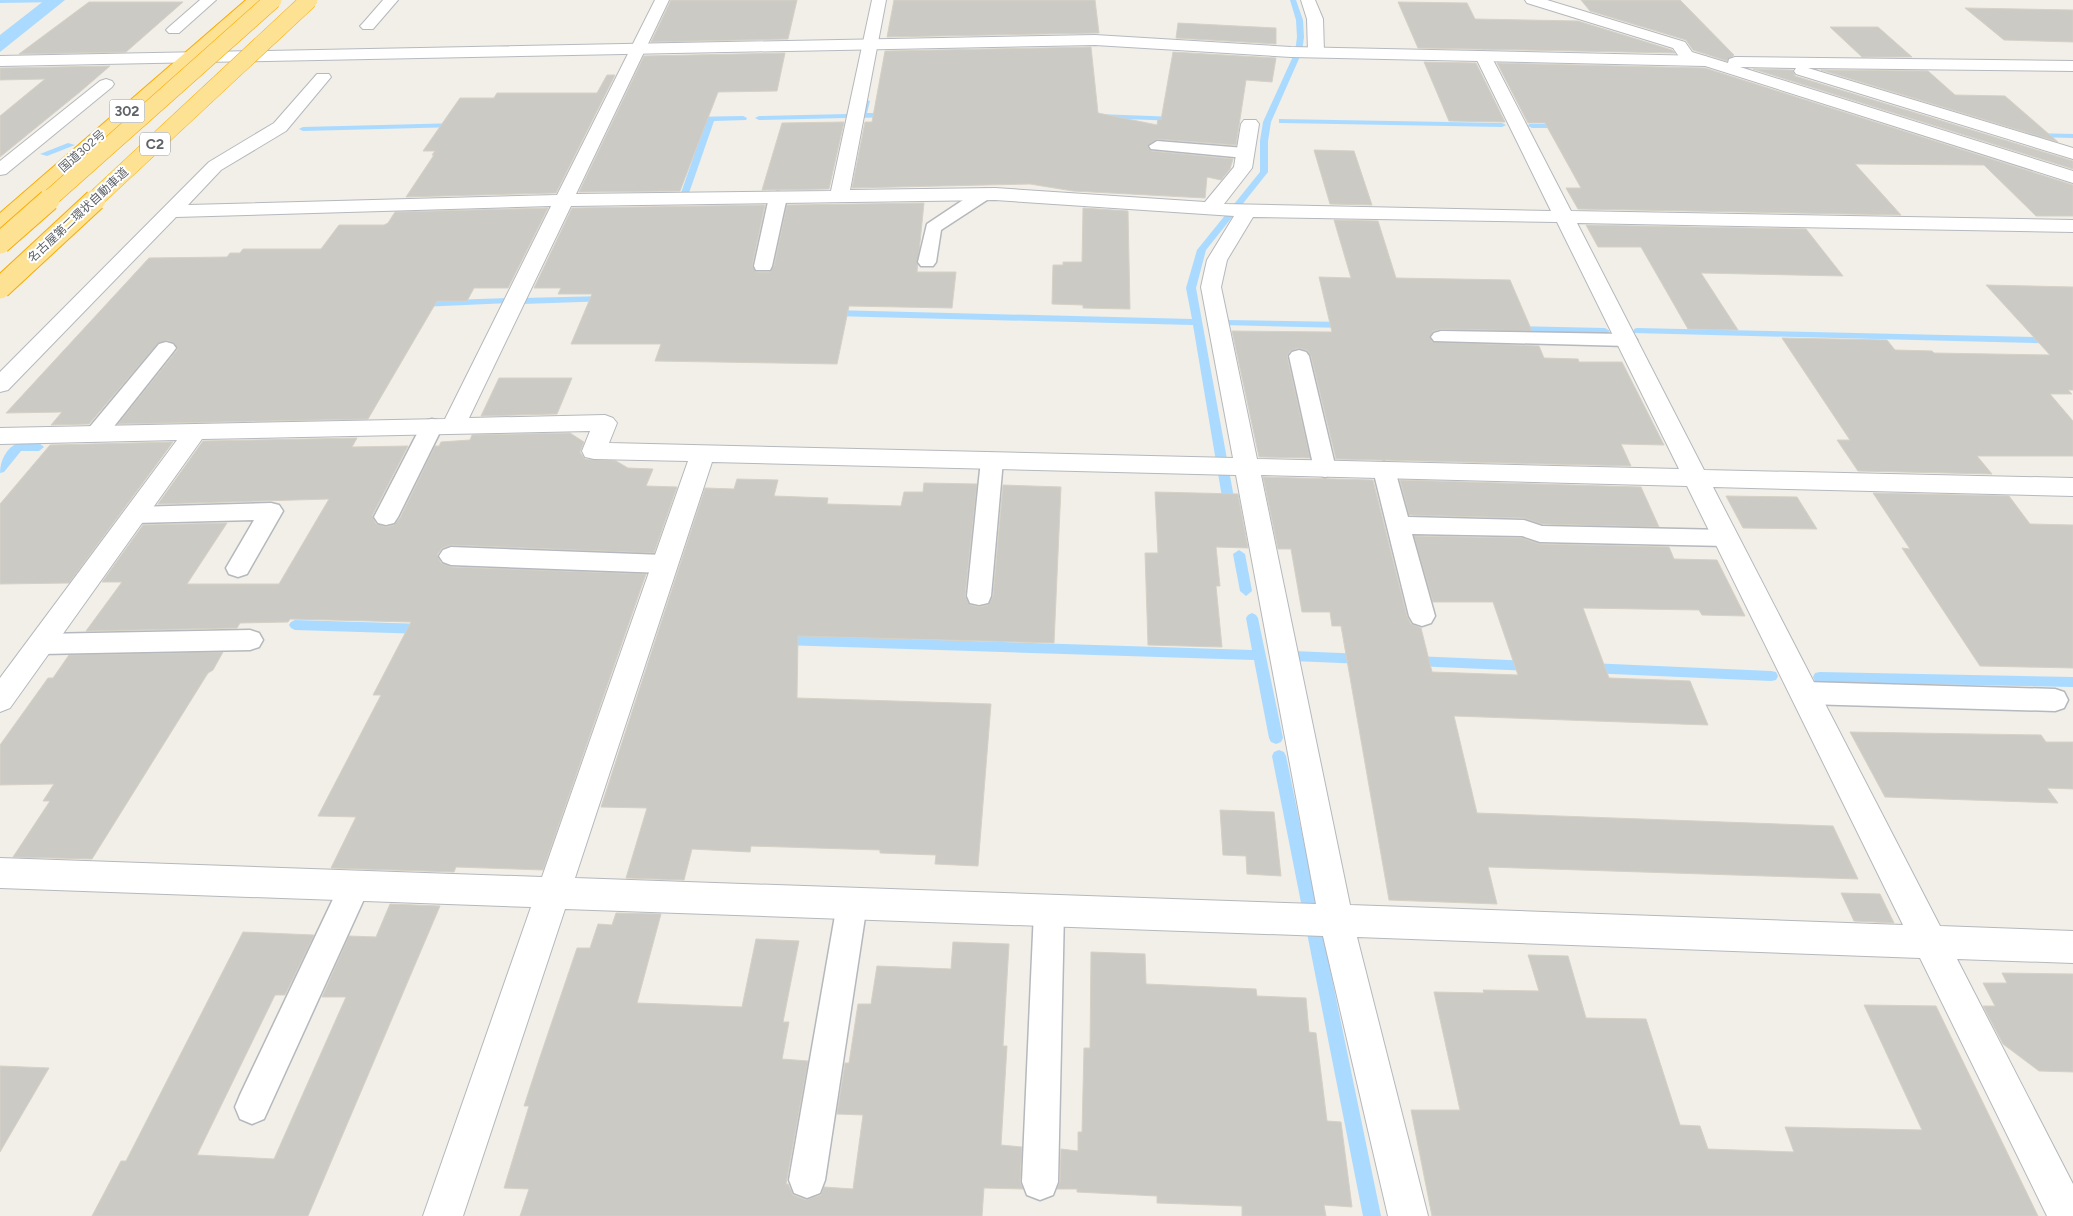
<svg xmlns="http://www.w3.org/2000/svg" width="2073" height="1216" font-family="Figtree,'Noto Sans JP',sans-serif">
	<rect width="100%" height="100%" fill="#f1efe8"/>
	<polygon fill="#aadaff" points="45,0 65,0 0,52 0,35"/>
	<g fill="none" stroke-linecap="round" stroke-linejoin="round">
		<g fill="#aadaff" fill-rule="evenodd">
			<polygon points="0,0 63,0 60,2 0,3"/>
			<polygon points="1290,0 1296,0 1303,20 1304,37 1302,52 1271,122 1268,141 1268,172 1206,250 1196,288 1236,509 1234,512 1230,513 1224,509 1193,325 832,316 827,313 832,310 1192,319 1186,288 1197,250 1260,172 1260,141 1263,122 1295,52 1297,37 1296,20"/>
			<polygon points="863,99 870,101 867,113 889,113 893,115 889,117 860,118"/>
			<polygon points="848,114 849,116 845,118 759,120 755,118 759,116"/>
			<polygon points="1097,114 1177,117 1181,119 1177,121 1100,118 1096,116"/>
			<polygon points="743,116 747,118 746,120 714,121 689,193 682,195 681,193 706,121 691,121 687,119 688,117"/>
			<polygon points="1279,119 1502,123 1506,125 1502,127 1282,123 1279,123"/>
			<polygon points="461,123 462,125 458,127 303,131 299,129 303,127"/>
			<polygon points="1529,124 1563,124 1567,126 1563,128 1532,128 1528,126"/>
			<polygon points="2028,133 2073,134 2073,138 2031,137 2028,137"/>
			<polygon points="68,143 75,145 47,156 40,154"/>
			<polygon points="606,296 611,299 609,301 523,304 518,301 523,298"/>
			<polygon points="509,298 512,299 512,303 420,307 415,304 420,301"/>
			<polygon points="1226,320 1346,322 1351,325 1346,328 1223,325 1223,321"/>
			<polygon points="1516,326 1605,328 1610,331 1605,334 1513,331 1513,327"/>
			<polygon points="1637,328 2073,338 2073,344 1634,333 1634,329"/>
			<path d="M18,443H39L44,447L39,451H21L4,472L0,473C0,461 6,448 18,443Z"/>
			<polygon points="1239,550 1245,554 1252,591 1246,596 1240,591 1233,554"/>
			<polygon points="1252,613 1256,615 1258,618 1283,738 1281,742 1276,744 1271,742 1269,738 1254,660 781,645 776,644 775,640 776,636 781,635 1252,650 1246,618 1248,615"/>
			<polygon points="295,620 425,624 429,626 431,629 429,632 425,634 295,630 291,628 289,625 291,622"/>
			<polygon points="1293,651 1364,654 1369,655 1370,659 1369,663 1364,664 1293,661 1288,660 1287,656 1288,652"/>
			<polygon points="1414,656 1531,661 1536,662 1538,666 1536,670 1531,671 1414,666 1409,665 1407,661 1409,657"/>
			<polygon points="1589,663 1771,671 1776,672 1778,676 1776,680 1771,681 1589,673 1584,672 1582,668 1584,664"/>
			<polygon points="1820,672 2073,677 2073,687 1820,682 1815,681 1813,677 1815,673"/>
			<polygon points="1279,750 1284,752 1286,756 1381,1216 1363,1216 1272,756 1274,752"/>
		</g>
	</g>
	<g fill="#cccac5" stroke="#d6d1c6">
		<polygon points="671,0 797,0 788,39 651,42"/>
		<polygon points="894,0 1095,0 1099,33 887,37"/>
		<polygon points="1581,0 1680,0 1734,55 1727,61 1693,50 1686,40 1590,11"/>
		<polygon points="89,2 183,2 126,52 19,54"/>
		<polygon points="1398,2 1467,3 1475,19 1578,21 1672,50 1675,53 1418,48"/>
		<polygon points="1965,8 2073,10 2073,42 2004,40"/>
		<polygon points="1178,23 1276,28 1276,44 1176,38"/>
		<polygon points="1830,27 1878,27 1912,57 1862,57"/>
		<polygon points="1091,47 1098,113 1157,125 1158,119 1161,120 1173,52 1276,58 1272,82 1246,80 1236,145 1157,139 1147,146 1151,151 1233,159 1230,169 1221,180 1207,177 1205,198 1073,191 1030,184 852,188 865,122 872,122 885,51"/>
		<polygon points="785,53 777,91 718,92 680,191 579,192 644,56"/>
		<polygon points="1424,62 1476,63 1505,122 1449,121"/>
		<polygon points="1497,63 1705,68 2073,185 2073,216 2036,216 1984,165 1855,164 1901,215 1578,209 1566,188 1581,188 1545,123 1528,123"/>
		<polygon points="110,66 81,91 0,157 0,116 45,79 0,80 0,68"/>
		<polygon points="1753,69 1793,70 1795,76 2073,161 2073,169"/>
		<polygon points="1821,70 1928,71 1955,95 2005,96 2058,142"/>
		<polygon points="607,75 615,75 556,193 406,197 434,155 432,155 435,151 423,151 460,98 494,98 497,93 597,93"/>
		<polygon points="844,122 829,189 762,190 782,123"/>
		<polygon points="1314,150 1354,151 1372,205 1330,204"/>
		<polygon points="924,203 917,272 956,272 952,308 849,306 837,364 655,361 661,344 571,344 592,294 558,294 561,288 534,288 572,208 765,205 752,266 756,272 770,272 774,266 787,205"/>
		<polygon points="548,208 508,288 474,288 467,301 437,301 368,419 118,424 178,349 174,343 167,340 158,343 89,424 51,425 62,412 6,413 149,258 227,257 230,253 240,253 243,249 321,249 339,225 384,225 388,223 395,212"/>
		<polygon points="1083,208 1128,211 1130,309 1083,308 1083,305 1052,304 1053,265 1063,265 1063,262 1082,262"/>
		<polygon points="1334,220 1378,221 1396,278 1510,280 1532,331 1441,329 1433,331 1430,336 1432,342 1539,346 1544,358 1578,359 1579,362 1622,362 1664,445 1621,444 1631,466 1336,459 1311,356 1307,350 1298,348 1290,351 1287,356 1310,458 1259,457 1232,331 1332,332 1319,277 1351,278"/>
		<polygon points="1586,225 1806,229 1843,276 1701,273 1738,330 1688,329 1641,247 1598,247"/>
		<polygon points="1986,285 2073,287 2073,390 2068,390 2072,394 2050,394 2073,421 2073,456 1977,456 1992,474 1858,471 1837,440 1850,440 1782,338 1887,340 1895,350 1932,351 1934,353 2050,355"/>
		<polygon points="499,378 572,378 557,414 481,416"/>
		<polygon points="570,433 584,442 580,452 585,459 616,461 628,468 653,469 646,486 677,487 654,553 451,545 442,548 437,555 441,563 451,567 646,574 543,870 456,867 454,872 331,868 356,817 318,816 381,695 373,695 411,622 290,619 288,622 240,623 237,628 86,631 122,582 102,582 143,525 227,523 187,584 279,584 329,499 158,504 203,441 357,438 352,447 408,446 372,516 376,524 386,527 394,525 400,518 435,446 439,446 441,442 470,440 472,435"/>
		<polygon points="173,442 69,583 0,584 0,504 50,445"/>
		<polygon points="1263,477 1373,480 1407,616 1411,624 1421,628 1432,672 1518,675 1493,602 1433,602 1414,536 1522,538 1540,544 1669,547 1674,559 1717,560 1745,616 1702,615 1699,610 1583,608 1609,678 1690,681 1708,725 1454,716 1477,813 1833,826 1858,879 1488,867 1497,904 1389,900 1341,626 1332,626 1330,612 1302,612 1291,549 1278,549"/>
		<polygon points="737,479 778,480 774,496 828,498 827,504 901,506 904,492 923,492 924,483 977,484 965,596 970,605 979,607 988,605 993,596 1003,485 1061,487 1054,643 798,636 797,698 991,704 978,866 935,864 936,855 880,853 880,850 751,846 750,852 692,849 684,880 626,878 647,808 601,807 705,488 734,489"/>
		<polygon points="1400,480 1641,487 1659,527 1542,524 1524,518 1409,515"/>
		<polygon points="1155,492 1238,494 1248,548 1216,547 1220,586 1216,586 1222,647 1148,645 1145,553 1158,553"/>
		<polygon points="1873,493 2009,496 2030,524 2073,525 2073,668 1980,666 1902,548 1910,549"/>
		<polygon points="1726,496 1797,497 1817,529 1743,528"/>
		<polygon points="223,652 213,670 208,673 92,859 13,857 50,801 43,801 54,784 0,785 0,745 48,678 53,678 69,655"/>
		<polygon points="1850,732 2041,735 2046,742 2073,742 2073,789 2047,788 2058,803 1885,797"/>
		<polygon points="1220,810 1274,812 1281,876 1247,874 1246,856 1223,855"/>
		<polygon points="1841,893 1880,894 1894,923 1854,921"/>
		<polygon points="390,904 440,906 308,1216 92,1216 121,1161 126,1161 243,932 314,935 285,995 275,995 197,1155 274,1159 346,997 322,997 349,936 376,937"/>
		<polygon points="616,913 661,914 637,1003 742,1007 756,939 799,941 783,1022 789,1022 782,1059 808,1061 786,1184 788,1184 793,1195 806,1200 821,1195 824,1187 853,1189 863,1115 837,1114 845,1063 849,1063 858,1004 871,1004 877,966 951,969 953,942 1009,944 1003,1046 1007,1046 1001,1145 1022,1147 1020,1182 1023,1189 984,1188 982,1216 520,1216 529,1189 504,1188 529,1106 524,1106 540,1057 577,948 590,948 598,924 612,925"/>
		<polygon points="1091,952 1145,954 1146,984 1256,989 1257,996 1306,998 1309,1032 1316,1033 1327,1121 1341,1122 1352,1207 1324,1205 1326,1216 1242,1216 1242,1206 1157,1203 1157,1196 1077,1192 1077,1189 1057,1189 1060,1182 1061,1149 1078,1151 1078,1132 1082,1132 1084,1048 1090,1048"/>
		<polygon points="1528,955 1568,956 1586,1018 1646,1019 1680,1125 1700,1126 1708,1149 1794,1152 1785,1127 1922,1130 1864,1005 1936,1006 2038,1216 1432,1216 1411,1110 1460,1110 1434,992 1484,993 1483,990 1539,991"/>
		<polygon points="2002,973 2073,974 2073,1072 2039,1071 2003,1044 1983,1006 1995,1006 1983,983 2007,983"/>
		<polygon points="0,1066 49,1068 0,1152"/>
	</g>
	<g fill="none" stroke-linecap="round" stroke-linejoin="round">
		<g stroke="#b5b8bc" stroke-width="3">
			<g id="lane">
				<polygon points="1157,141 1245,148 1253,153 1245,158 1151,149 1149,146"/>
				<polygon points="984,189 990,190 993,194 990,198 941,230 936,262 933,266 921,266 918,262 927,224 978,190"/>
				<polygon points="778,192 784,193 787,197 772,266 770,270 756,270 754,266 769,197 772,193"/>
				<polygon points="1441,331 1627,334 1634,336 1637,340 1634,344 1627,346 1434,341 1431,337 1434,333"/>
				<polygon points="166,342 173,344 176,348 173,352 104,439 96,441 88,439 85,434 88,429 159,344"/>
				<polygon points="1299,350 1306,352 1309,356 1336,469 1333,474 1325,477 1317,474 1314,469 1289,356 1292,352"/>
				<polygon points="432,419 440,421 443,426 398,517 394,523 386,525 378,523 374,517 421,426 424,421"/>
				<polygon points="992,453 1000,455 1003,460 991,596 988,603 979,605 970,603 967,596 981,460 984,455"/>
				<polygon points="1384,462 1392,465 1395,470 1408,517 1524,520 1542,526 1726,530 1734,532 1738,538 1734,544 1726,546 1540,542 1522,536 1412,534 1435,616 1431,623 1422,626 1413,623 1409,616 1373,470 1376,465"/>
				<polygon points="271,503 279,505 283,511 247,574 238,577 229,574 226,568 254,520 135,523 127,521 123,515 127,509 135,507"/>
				<polygon points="451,547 664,555 673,558 676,564 673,570 664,573 451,565 443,562 439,556 443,550"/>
				<polygon points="250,630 259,633 263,640 259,647 250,650 41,654 32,651 28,644 32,637 41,634"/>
				<polygon points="1805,682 2055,689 2064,692 2068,700 2064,708 2055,711 1805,704 1796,701 1792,693 1796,685"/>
				<polygon points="355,872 366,876 370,886 264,1119 252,1124 240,1119 235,1107 240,1095 344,876"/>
				<polygon points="852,890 863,894 867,904 825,1180 820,1193 807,1198 794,1193 789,1180 837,904 841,894"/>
				<polygon points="1049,897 1060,901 1064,911 1058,1182 1053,1195 1040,1200 1027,1195 1022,1182 1034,911 1038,901"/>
			</g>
		</g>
		<g stroke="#b5b8bc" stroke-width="2">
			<g id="street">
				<polygon points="200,0 216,0 179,33 169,33 166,30 169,27"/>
				<polygon points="383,0 398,0 373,29 363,29 360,26 363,23"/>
				<path d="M655,0H669L576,194L831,191L872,0H886L850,190L995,188L1205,202L1234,167L1241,124L1244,120H1256L1259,124L1252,168L1224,204L1551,211L1475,56L1483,51L1491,56L1571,211L2073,220V232L1577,223L1704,470L2073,478V496L1713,487L1940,926L2073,931V963L1957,959L2073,1184V1216H2047L1920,958L1357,937L1428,1216H1388L1323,936L565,909L463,1216H423L531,907L0,888V858L542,877L688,461L594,459L585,457L582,451L590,431L202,439L10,708L0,712V678L177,440L0,444V428L445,419L551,206L176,217L8,390L0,392V372L209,162L274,123L317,74H329L331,77L286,131L221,170L188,205L557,195ZM995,200L1234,216L1207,260L1201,287L1233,458L609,443L617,423L613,418L605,415L469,418L571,206ZM1253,217L1557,222L1679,469L1257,459L1221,287L1227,260ZM712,462L1236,475L1316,904L575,878ZM1261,475L1687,486L1903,925L1350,905Z"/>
				<polygon points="1301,0 1315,0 1323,19 1324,52 1322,55 1310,55 1308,52 1307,19"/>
				<polygon points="1525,0 1547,0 1685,42 1692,52 1728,63 1729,59 1735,57 2073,61 2073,71 1808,68 2073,148 2073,159 1796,74 1794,71 1796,68 1740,67 2073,171 2073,183 1680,58 1673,48 1527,3"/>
				<polygon points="106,79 112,81 114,84 112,87 6,174 0,175 0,161 100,81"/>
			</g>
		</g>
		<g stroke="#b6babf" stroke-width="2">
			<polygon id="secondary" points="1095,35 1291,47 1705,56 1713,61 1705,66 1291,57 1095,45 0,66 0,56"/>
		</g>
		<g stroke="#f9ab00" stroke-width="2">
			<polygon id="highway" points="246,0 262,0 7,227 0,229 0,213"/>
		</g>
		<use href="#lane" fill="#fff" fill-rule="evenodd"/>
		<use href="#street" fill="#fff" fill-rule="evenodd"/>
		<use href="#secondary" fill="#fff" fill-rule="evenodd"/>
		<use href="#highway" fill="#fde293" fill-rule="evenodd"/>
		<g stroke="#f9ab00" stroke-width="18" stroke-linecap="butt">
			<g id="highway-bridge-far1">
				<polyline points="47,201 273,0"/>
				<polyline points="93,201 309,0"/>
			</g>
		</g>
		<g stroke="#f9ab00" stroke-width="23" stroke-linecap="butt">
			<g id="highway-bridge">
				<polyline points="0,243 49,200"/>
				<polyline points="0,288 95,200"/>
			</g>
		</g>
		<use href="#highway-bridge-far1" stroke="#fde293" stroke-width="17"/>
		<use href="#highway-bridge" stroke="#fde293" stroke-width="21"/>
	</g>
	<g text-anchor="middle" stroke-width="4" stroke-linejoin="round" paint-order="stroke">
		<g font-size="12" fill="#5f6368" stroke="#fff">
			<text transform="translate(82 151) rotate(-41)" y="4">国道302号</text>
			<text transform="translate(78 215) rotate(-43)" y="4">名古屋第二環状自動車道</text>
		</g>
		<g fill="#fff" stroke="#8f9295" stroke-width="1">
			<rect x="109.5" y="99.5" width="35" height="23" rx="4"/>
			<rect x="140" y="132.5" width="30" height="23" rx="4"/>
		</g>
		<g font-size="14" font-weight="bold" fill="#5f6368">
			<text x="127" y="116">302</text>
			<text x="155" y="149">C2</text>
		</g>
	</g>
</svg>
